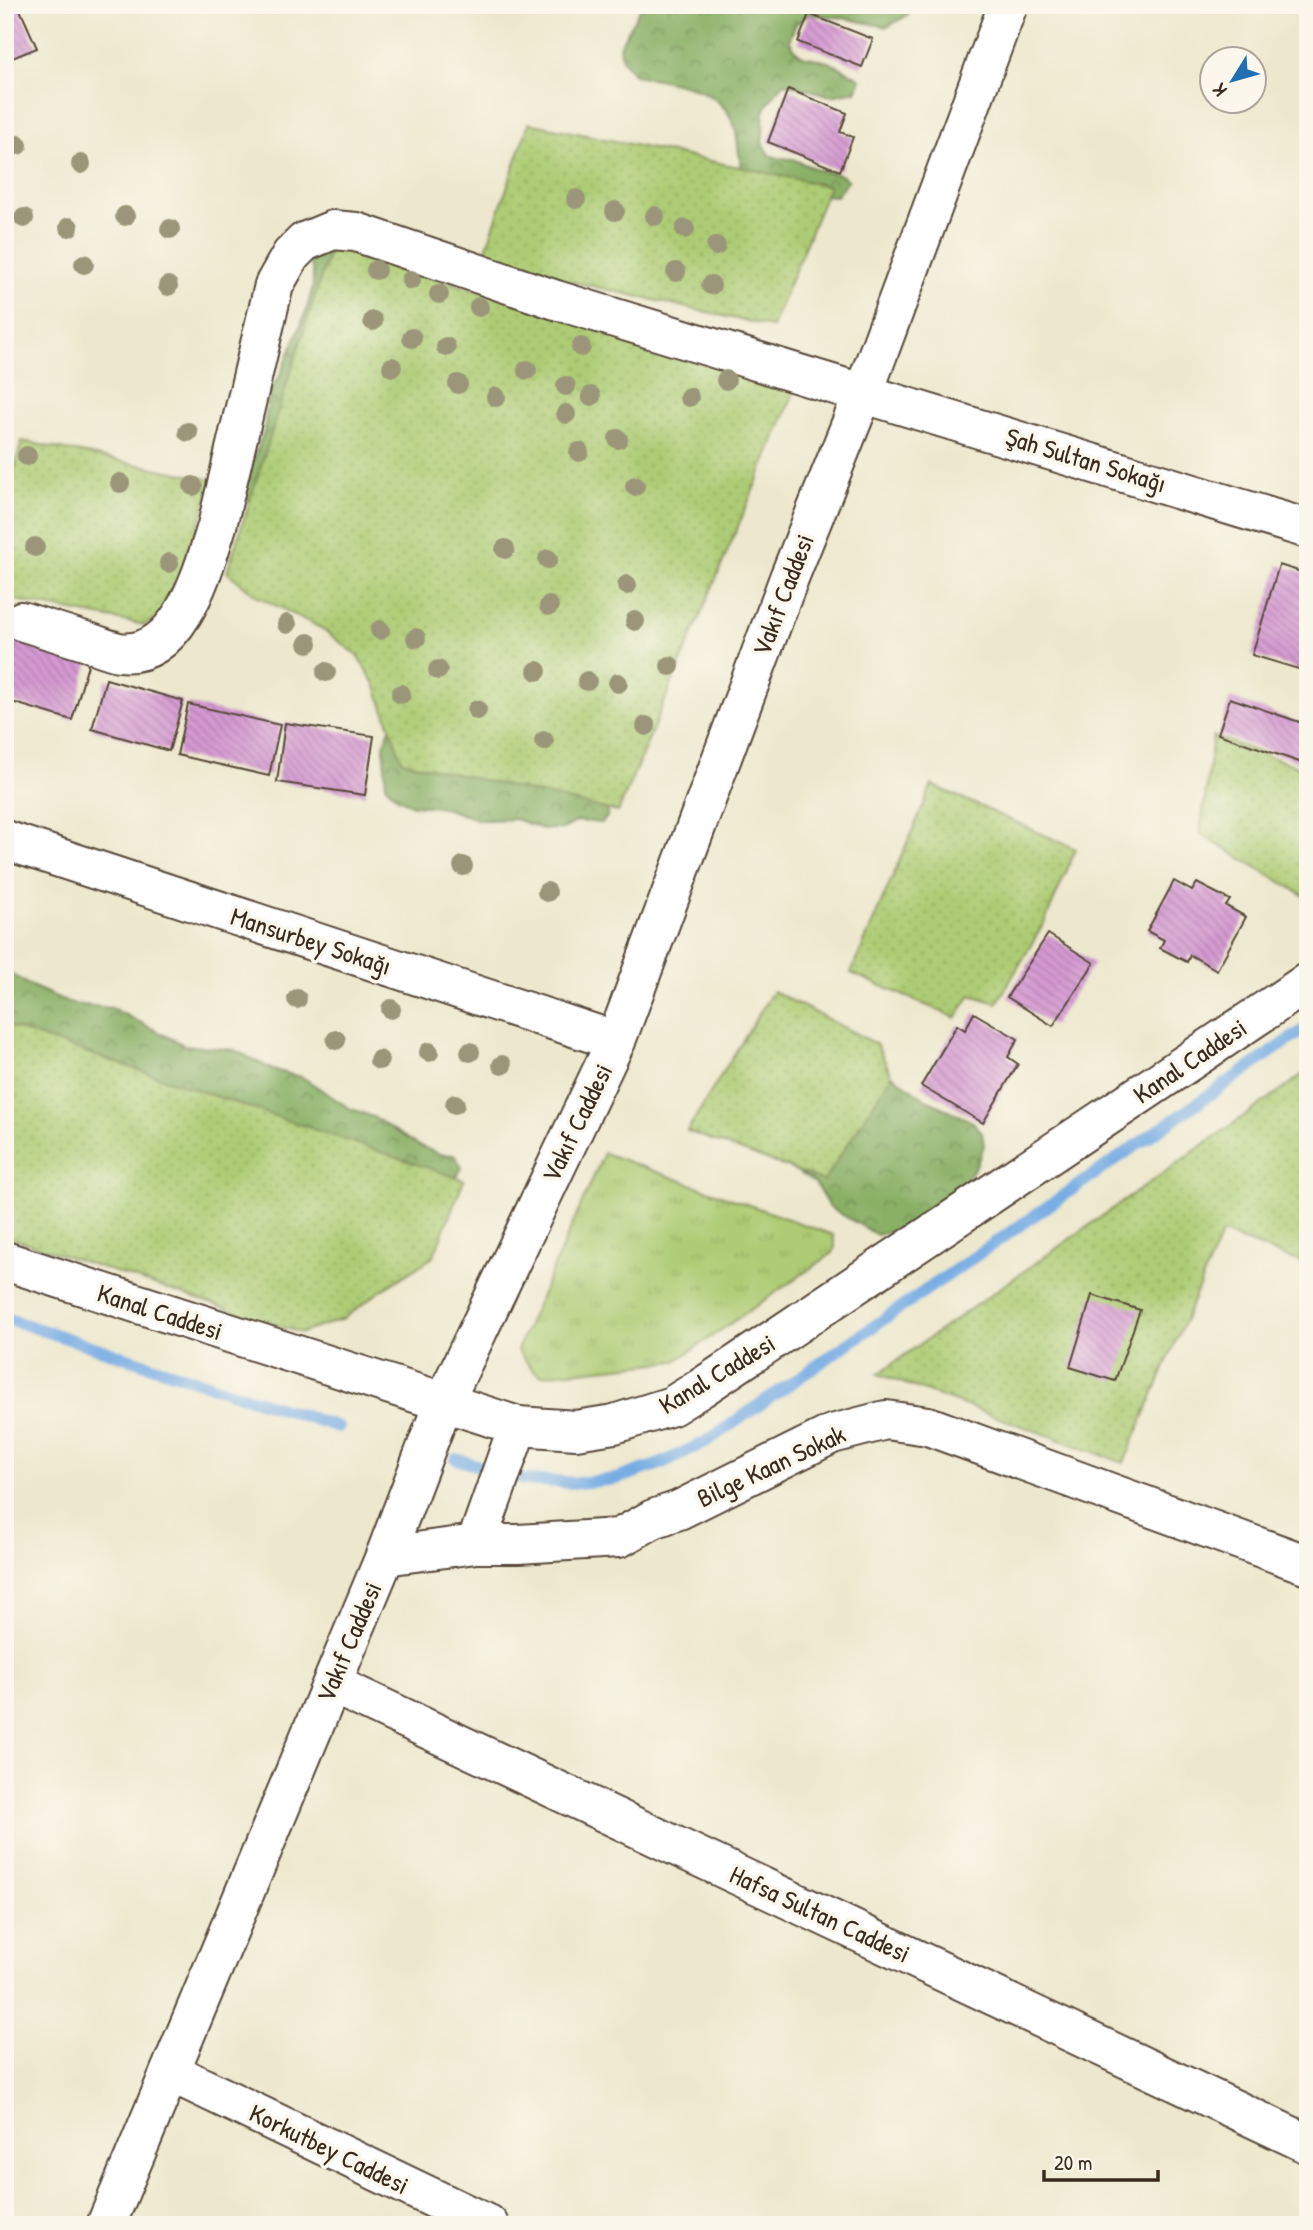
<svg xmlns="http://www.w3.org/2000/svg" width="1313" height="2230" font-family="'Patrick Hand',sans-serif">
	<defs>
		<pattern id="forest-crowns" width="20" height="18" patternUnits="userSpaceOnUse" patternTransform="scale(1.75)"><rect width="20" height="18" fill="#8ab066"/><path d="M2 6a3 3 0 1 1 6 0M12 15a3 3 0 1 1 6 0" fill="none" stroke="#728f53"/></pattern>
		<pattern id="park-tufts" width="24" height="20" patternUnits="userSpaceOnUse" patternTransform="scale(1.75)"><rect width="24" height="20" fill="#adcc74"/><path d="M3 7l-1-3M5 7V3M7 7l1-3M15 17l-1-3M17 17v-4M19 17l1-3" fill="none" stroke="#96af64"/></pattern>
		<pattern id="garden-dots" width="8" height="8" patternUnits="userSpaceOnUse" patternTransform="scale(1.75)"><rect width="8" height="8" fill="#adcc74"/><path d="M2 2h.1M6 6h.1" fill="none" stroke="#96af64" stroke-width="1.8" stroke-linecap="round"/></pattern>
		<pattern id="building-back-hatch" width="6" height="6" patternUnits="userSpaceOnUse" patternTransform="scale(1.75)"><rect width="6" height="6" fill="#d59ad2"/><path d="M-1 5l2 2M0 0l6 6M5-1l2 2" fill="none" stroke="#ae7eaa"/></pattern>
	</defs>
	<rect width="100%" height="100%" fill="#fbf7ec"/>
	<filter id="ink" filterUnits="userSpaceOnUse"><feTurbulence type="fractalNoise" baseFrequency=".0143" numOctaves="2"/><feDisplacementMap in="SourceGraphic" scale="14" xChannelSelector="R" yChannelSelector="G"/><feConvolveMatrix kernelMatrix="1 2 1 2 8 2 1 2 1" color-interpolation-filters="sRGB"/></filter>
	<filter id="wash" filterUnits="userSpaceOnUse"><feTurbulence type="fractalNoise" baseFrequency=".00686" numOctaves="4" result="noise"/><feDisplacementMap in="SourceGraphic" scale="28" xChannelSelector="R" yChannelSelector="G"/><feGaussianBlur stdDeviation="1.57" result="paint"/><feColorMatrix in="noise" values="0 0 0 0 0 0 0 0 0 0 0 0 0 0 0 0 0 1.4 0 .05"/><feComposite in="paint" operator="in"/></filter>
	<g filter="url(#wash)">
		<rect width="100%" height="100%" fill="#ede8cd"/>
		<g fill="url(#forest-crowns)" stroke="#626d42" stroke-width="2">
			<path d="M642,5H912L909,14L887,27L843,18L809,14L796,24L789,40C801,62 805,54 825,61C838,65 849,72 861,79L856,91L831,96L785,83C779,88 766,105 764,112C762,121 765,131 762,142L769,155L778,158L793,159L818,170L841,175L848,180L836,196L815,195L743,174C738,158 739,141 734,125C721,85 668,82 634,75L622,59L619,47Z"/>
			<polygon points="312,248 349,248 258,507 245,498 240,487 253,461 264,431 269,392 280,376 306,312 313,286 313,271 309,260"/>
			<polygon points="390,728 409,729 608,802 607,817 602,823 578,821 563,829 543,829 515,819 480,820 440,807 413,805 398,798 386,786 384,745"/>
			<polygon points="5,970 29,985 72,1004 112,1008 184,1045 235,1050 273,1070 302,1077 349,1108 373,1117 418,1145 439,1154 454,1155 462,1167 451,1186 5,1055"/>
			<polygon points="878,1072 892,1075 925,1099 973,1122 982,1133 984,1146 976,1166 964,1183 942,1199 926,1218 909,1227 877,1235 829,1207 815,1183 796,1171"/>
		</g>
		<polygon fill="url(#park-tufts)" stroke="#747b49" stroke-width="2" points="604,1153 833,1235 835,1247 833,1253 676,1361 541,1375 533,1370 517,1350"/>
		<g fill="url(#garden-dots)" stroke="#747b49" stroke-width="2">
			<polygon points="529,123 829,186 772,327 482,261"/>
			<polygon points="331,246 796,388 618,812 402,761 375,684 356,654 321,628 257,596 227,572"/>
			<polygon points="22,441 213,480 173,603 158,618 145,625 5,598 5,503"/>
			<polygon points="1213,736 1308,770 1308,898 1200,834"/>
			<polygon points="932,785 1076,849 1045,921 997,1003 971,995 956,1018 851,973"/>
			<polygon points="773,991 876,1044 892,1075 824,1181 687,1131"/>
			<polygon points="5,1025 464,1180 433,1257 382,1290 343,1319 301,1333 5,1236"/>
			<polygon points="1308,1071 1308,1265 1222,1233 1124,1463 878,1374"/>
		</g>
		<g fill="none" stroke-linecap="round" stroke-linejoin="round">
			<g stroke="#75abe3" stroke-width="12">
				<polyline points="5,1318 338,1427"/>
				<polyline points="456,1459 525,1480 578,1483 616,1479 660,1464 707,1441 1308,1027"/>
			</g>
		</g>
		<g id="blocks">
			<g fill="url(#building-back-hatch)">
				<polygon points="5,5 18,5 37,48 5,61"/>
				<polygon points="809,14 873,39 862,67 798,42"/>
				<polygon points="788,89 847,113 840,132 853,137 840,171 768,142"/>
				<polygon points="1279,565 1308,574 1308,672 1252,655"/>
				<polygon points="9,635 90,658 72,720 5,700 5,646"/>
				<polygon points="106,679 183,701 169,751 92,729"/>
				<polygon points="1230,698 1308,725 1308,765 1218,734"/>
				<polygon points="188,704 280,725 269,776 177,755"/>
				<polygon points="285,723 374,736 365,795 277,782"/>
				<polygon points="1174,881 1192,891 1197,883 1230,900 1226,906 1246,917 1217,970 1190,955 1187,962 1160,948 1164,940 1147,931"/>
				<polygon points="1048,934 1094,963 1053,1026 1007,997"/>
				<polygon points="974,1013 1018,1039 1008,1057 1018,1064 983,1123 921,1086 957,1025 965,1030"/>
				<polygon points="1092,1295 1140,1310 1115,1381 1070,1367"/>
			</g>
		</g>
	</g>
	<g filter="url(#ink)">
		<use href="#blocks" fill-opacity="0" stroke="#564638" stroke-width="2"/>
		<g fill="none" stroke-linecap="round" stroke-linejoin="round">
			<g stroke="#564638" stroke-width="42">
				<g id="minor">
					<path d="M21,621C44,628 66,635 88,642C98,645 109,650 119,652C180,660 203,570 217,526L274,285L291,255L304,242L333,230L356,232L556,300L1308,529"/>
					<polyline points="5,840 616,1041"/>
					<polyline points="5,1261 518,1426 576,1430 614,1424 672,1406 701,1388 1308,982"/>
					<polyline points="476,1544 518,1426"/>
					<polyline points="385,1556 476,1544 518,1544 619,1538 653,1519 679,1510 832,1434 886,1420 928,1426 1308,1565"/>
					<polyline points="332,1684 1308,2144"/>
					<polyline points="170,2072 489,2225"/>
					<polyline points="106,2225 385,1556 443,1404 616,1041 789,578 863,394 1008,5"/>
				</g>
			</g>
			<use href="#minor" stroke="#fff" stroke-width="38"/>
		</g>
		<g fill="#9b9679">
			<circle cx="18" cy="145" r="10"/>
			<circle cx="81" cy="164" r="10"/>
			<circle cx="576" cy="199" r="10"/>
			<circle cx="615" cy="211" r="10"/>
			<circle cx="125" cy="216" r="10"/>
			<circle cx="655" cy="216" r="10"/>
			<circle cx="24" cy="218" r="10"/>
			<circle cx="69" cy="227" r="10"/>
			<circle cx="170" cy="229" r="10"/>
			<circle cx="685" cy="229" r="10"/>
			<circle cx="716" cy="246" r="10"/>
			<circle cx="84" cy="264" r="10"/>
			<circle cx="376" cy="270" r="10"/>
			<circle cx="676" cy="272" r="10"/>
			<circle cx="411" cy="280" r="10"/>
			<circle cx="711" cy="285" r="10"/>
			<circle cx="168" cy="286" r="10"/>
			<circle cx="439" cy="294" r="10"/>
			<circle cx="479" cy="307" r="10"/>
			<circle cx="373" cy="321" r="10"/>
			<circle cx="412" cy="338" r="10"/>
			<circle cx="446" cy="347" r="10"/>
			<circle cx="581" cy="347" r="10"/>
			<circle cx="392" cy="367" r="10"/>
			<circle cx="527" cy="370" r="10"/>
			<circle cx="726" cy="380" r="10"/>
			<circle cx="458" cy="384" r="10"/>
			<circle cx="566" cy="386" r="10"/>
			<circle cx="591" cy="396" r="10"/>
			<circle cx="496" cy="397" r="10"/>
			<circle cx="689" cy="397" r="10"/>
			<circle cx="566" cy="414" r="10"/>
			<circle cx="188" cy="432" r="10"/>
			<circle cx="618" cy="439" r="10"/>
			<circle cx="579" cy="452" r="10"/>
			<circle cx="27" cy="456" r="10"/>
			<circle cx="120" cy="483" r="10"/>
			<circle cx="193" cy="486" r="10"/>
			<circle cx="635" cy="486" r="10"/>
			<circle cx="35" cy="547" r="10"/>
			<circle cx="505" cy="549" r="10"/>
			<circle cx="548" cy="559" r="10"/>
			<circle cx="169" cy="563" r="10"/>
			<circle cx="627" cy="585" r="10"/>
			<circle cx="549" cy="606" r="10"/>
			<circle cx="635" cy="621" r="10"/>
			<circle cx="287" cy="624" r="10"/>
			<circle cx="380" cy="630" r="10"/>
			<circle cx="416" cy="638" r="10"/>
			<circle cx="308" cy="643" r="10"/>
			<circle cx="670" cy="666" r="10"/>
			<circle cx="438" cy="670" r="10"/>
			<circle cx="537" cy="671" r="10"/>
			<circle cx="326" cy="672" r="10"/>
			<circle cx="587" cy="681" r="10"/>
			<circle cx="618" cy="683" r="10"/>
			<circle cx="401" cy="694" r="10"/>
			<circle cx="477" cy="710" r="10"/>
			<circle cx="646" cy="726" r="10"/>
			<circle cx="544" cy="741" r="10"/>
			<circle cx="463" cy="866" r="10"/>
			<circle cx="547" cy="892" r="10"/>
			<circle cx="297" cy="999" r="10"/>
			<circle cx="391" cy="1009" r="10"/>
			<circle cx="336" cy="1040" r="10"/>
			<circle cx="429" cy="1052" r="10"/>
			<circle cx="470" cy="1052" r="10"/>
			<circle cx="379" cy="1060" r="10"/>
			<circle cx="502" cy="1065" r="10"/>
			<circle cx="455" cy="1104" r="10"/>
		</g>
	</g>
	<g text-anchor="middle" stroke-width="7" stroke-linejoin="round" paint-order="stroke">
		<g font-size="26" fill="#3b2a1e" stroke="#fbf7ec">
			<text transform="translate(1086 460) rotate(17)" y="9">Şah Sultan Sokağı</text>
			<text transform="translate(783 595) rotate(-69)" y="9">Vakıf Caddesi</text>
			<text transform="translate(311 941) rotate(18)" y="9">Mansurbey Sokağı</text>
			<text transform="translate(1190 1061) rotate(-34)" y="9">Kanal Caddesi</text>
			<text transform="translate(577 1123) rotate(-64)" y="9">Vakıf Caddesi</text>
			<text transform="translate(160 1312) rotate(18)" y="9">Kanal Caddesi</text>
			<text transform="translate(717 1374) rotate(-31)" y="9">Kanal Caddesi</text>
			<text transform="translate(771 1466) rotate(-25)" y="9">Bilge Kaan Sokak</text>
			<text transform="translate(349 1642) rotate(-67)" y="9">Vakıf Caddesi</text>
			<text transform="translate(820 1914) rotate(25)" y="9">Hafsa Sultan Caddesi</text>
			<text transform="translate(329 2149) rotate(26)" y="9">Korkutbey Caddesi</text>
		</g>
	</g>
	<rect width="1313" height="2230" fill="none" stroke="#fbf7ec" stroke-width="28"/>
	<g transform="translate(1233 80) rotate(233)"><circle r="33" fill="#fbf7ec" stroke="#aea59a" stroke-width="2"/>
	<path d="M0-5L12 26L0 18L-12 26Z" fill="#1f6fb2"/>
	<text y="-10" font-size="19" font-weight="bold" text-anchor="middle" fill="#3b2a1e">K</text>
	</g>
	<path d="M1044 2170v10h114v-10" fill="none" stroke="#3b2a1e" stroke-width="3.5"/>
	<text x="1054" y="2170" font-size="21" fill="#3b2a1e" stroke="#fbf7ec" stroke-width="5" paint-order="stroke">20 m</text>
</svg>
